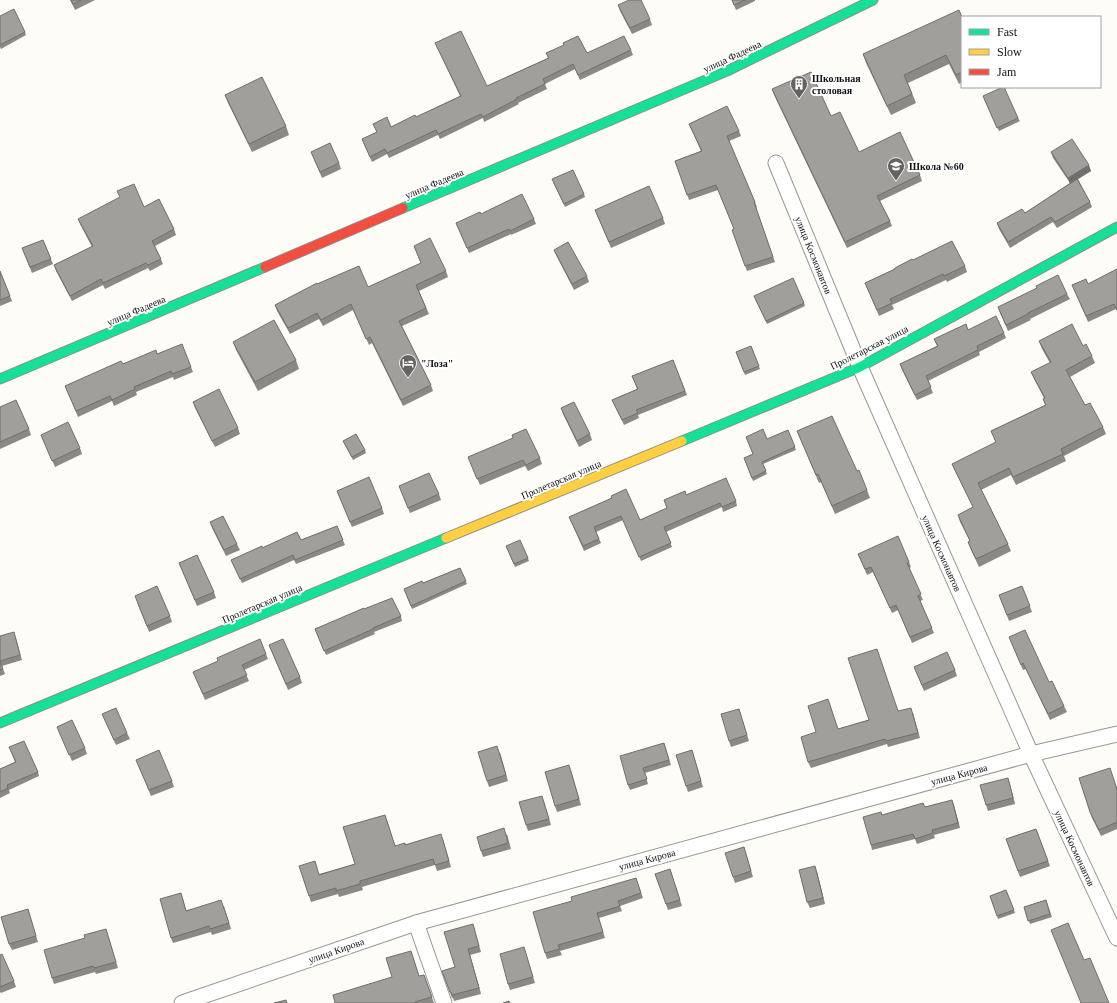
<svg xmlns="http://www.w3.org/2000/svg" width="1117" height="1003" font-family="Georgia,serif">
	<rect width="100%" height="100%" fill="#fdfcf7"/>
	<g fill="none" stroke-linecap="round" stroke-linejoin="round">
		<g stroke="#979795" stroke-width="17">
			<g id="street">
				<polyline points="776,163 860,367 1031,754 1117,938"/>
				<polyline points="416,923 444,1003"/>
				<polyline points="182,1003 416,923 1031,754 1117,734"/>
			</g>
		</g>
		<g stroke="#8e8d8b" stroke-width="11">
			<g id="fast">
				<polyline points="403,208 727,71 873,0"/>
				<polyline points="0,379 265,267"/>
				<polyline points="682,441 860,367 1117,227"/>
				<polyline points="0,723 446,538"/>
			</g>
		</g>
		<g stroke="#8e8d8b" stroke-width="11">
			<polyline id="slow" points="446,538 682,441"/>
		</g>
		<g stroke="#8e8d8b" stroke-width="11">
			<polyline id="jam" points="265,267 403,208"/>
		</g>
		<use href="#street" stroke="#fffffe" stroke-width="15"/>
		<use href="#fast" stroke="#16e098" stroke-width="9"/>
		<use href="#slow" stroke="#ffcf43" stroke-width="9"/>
		<use href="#jam" stroke="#f24e42" stroke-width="9"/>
	</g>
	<g fill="#8a8986">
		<polygon points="70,0 95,0 75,10"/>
		<polygon points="732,0 755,0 755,1 736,10"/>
		<polygon points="618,5 650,19 652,25 632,34 620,11"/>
		<polygon points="0,16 25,32 26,35 1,49 0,47"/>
		<polygon points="962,17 962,82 959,84 949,64 908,83 916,103 891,115 866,63 863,54"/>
		<polygon points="435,43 487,86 548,58 546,53 587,53 631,50 633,55 580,80 575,69 545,84 547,89 518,103 519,104 484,122 483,118 440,139 438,135 389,158 387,154 372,162 362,139 377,132 373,124 391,127 416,117 460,96"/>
		<polygon points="772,89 859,152 920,175 922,181 880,201 890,221 892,226 847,248 774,95"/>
		<polygon points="225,95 286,126 289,135 252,152 228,103"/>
		<polygon points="984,99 1018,118 1020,121 999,131"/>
		<polygon points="689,124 739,131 741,136 729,141 755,202 757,207 756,208 775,262 747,271 732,230 734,229 718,190 689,200 675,161 701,151"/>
		<polygon points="311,152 339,163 341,169 322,178"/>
		<polygon points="1051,152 1091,171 1078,179 1090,202 1092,207 1057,228 1053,222 1010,248 999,229 997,223 1025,213 1070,183 1053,158"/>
		<polygon points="553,182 584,194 585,197 565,207"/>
		<polygon points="144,207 174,229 176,235 155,246 163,264 150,271 148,268 105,289 103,285 72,301 56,271 54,265 92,247 80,224 78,219"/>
		<polygon points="595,210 663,218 665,224 611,248"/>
		<polygon points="481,214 534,219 536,224 511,235 511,234 469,253 456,223"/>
		<polygon points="43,240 53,264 32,273 22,248"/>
		<polygon points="414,246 446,271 448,277 419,291 429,314 402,326 431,385 433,391 403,406 372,343 369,345 353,310 323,326 319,319 290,334 277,311 275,305 317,284 368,287 421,263"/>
		<polygon points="554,250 587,276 589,282 574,290 556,255"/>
		<polygon points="913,260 965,266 967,272 947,282 946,280 892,305 894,309 879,316 865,283"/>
		<polygon points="1117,269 1117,311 1116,309 1088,322 1072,285 1088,284"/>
		<polygon points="0,271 12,301 0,306"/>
		<polygon points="1067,294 1070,299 1030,319 1031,320 1008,331 1000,313 998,307"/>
		<polygon points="755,299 804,303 805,306 767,324"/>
		<polygon points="968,330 1004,333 1006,338 979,352 980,355 928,381 933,393 917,400 902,370 900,364 937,346 934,339"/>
		<polygon points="1039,341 1083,346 1092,356 1095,363 1070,377 1085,405 1103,427 1106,434 1064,456 1066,461 1016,485 1011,475 981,490 1008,544 1011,551 979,567 971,550 968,542 970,541 960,522 958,515 973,507 955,471 952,464 996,443 991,431 1045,405 1043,399 1044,398 1034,379 1031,372 1050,363 1042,349"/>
		<polygon points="233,342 296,360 299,369 258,391 236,350"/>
		<polygon points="751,346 760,369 745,375 736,352"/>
		<polygon points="157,354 191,367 193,372 174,380 173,377 136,392 137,395 114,406 112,401 78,417 65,386 123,364"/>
		<polygon points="673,360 687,395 638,415 639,418 624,425 612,400 637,389 632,376"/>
		<polygon points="193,402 238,428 240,434 215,447 195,408"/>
		<polygon points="0,407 29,429 31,435 0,449"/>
		<polygon points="561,408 590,434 592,440 579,447 563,414"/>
		<polygon points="788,430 796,450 763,464 767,474 753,481 744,458 753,454 767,439"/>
		<polygon points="797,431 857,471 867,490 870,498 835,514 821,482 819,483"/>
		<polygon points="41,435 80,448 82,454 55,467"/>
		<polygon points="343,441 365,450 366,453 353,460"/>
		<polygon points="468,457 540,458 542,464 528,471 525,466 480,485"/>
		<polygon points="399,486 439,494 441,500 410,513"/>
		<polygon points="337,491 382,508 384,514 352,527"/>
		<polygon points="686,495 736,501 737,506 723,512 722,507 666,532 672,547 641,561 623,520 596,532 601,543 584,551 569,517 612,498 640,520 667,508 664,500"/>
		<polygon points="210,522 237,544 240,550 226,556 212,528"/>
		<polygon points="337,526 345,545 296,564 294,560 242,583 231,560 262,548 301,540"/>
		<polygon points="506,546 528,558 529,561 515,567"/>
		<polygon points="858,554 909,562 911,567 909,568 923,600 920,601 934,633 912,643 898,610 892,613 873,572 867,575"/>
		<polygon points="179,563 214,592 216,598 197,606"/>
		<polygon points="460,568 467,584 412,609 404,589 423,583"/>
		<polygon points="1022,586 1032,612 1009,621 999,595"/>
		<polygon points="137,602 170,616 172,622 149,632"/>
		<polygon points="364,609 401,616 402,621 374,632 375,634 326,655 315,629"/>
		<polygon points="0,636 16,638 22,660 2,666 5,674 0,676"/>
		<polygon points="1009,637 1064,706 1067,712 1050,720 1026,669 1023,670"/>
		<polygon points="269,645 300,677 302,683 288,690"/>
		<polygon points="266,654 268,659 244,670 249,681 205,700 193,672"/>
		<polygon points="914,667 955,670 957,676 924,691"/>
		<polygon points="739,709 749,741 731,747 729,741"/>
		<polygon points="898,711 913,713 920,738 888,747 887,744 811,768 808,762 838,729"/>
		<polygon points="102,714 127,733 130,739 116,745"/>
		<polygon points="57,727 85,748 87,754 72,761"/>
		<polygon points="664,743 671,765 645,773 648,784 630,790 628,785"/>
		<polygon points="9,747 38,772 39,776 9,790 10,793 0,798 0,769 15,762"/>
		<polygon points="692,750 703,787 688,792 686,786"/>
		<polygon points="500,752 508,781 489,787 487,781"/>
		<polygon points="136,760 172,781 174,787 151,796"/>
		<polygon points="571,771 581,805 557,812 555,806"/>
		<polygon points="1008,778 1015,804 988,811 986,805"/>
		<polygon points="1079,778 1117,788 1117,829 1101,836 1092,818"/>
		<polygon points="952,800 960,828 934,835 935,838 917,844 915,839 872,850 871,845 882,815 925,807"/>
		<polygon points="544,802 551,825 528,831 526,825"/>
		<polygon points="387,820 395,846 443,839 451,867 437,871 435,865 362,887 363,890 339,897 338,894 311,902 309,896 319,874 355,864"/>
		<polygon points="1036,829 1050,866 1020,877 1006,839"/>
		<polygon points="507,834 511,849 483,857 481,851"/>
		<polygon points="744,847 753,877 735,883 733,877"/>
		<polygon points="670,869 682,906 668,910 655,874"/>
		<polygon points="817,872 825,904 810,908 807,902"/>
		<polygon points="636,878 643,898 620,906 622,911 599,918 605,938 560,951 562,955 547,959 545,953 572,901"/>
		<polygon points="1006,890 1015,913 998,919 990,896"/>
		<polygon points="183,899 186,910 224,906 231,929 212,935 211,932 173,943 171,938"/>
		<polygon points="1046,900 1052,917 1030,924 1024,907"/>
		<polygon points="28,909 38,942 12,950 9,944"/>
		<polygon points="473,924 481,952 470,955 481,994 454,1001 453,998 452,998 442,971 455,967"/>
		<polygon points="106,929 118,968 96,974 95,972 54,984 52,978 85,938"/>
		<polygon points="524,947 535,983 510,990 508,984"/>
		<polygon points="0,955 14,981 16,987 1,993 0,992"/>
		<polygon points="413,957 419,976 424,975 434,1003 335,1003 392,977"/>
	</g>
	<g fill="#716f6d">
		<polygon points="1089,165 1091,171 1070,184 1068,178"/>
		<polygon points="1008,778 1010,784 1015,804 1013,798"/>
		<polygon points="952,800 954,805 960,828 958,823"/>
		<polygon points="815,866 817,872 825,904 823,898"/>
		<polygon points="468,949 470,955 481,994 479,988"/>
	</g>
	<g fill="#a19f9c" stroke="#716f6d">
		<polygon points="71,0 81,0 73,4"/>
		<polygon points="629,0 641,0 650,19 630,28 618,5"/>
		<polygon points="732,0 745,0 734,5"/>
		<polygon points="14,9 25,32 0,45 0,16"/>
		<polygon points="959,10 962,17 962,72 956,75 946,55 904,75 912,94 887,106 863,54"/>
		<polygon points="461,31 487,86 549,58 546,53 564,45 563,43 578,36 587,53 624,36 631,50 578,75 573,64 543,79 545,84 516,98 517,99 483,117 481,114 438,134 436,130 387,153 385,149 370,157 362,139 377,132 373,124 387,117 391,127 415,115 416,117 461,96 435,43"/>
		<polygon points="811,72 831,116 840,112 859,152 900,132 920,175 877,196 890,221 845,242 772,89"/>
		<polygon points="262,77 286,126 249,144 225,95"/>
		<polygon points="1003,87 1004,87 1018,118 997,128 983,96"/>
		<polygon points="727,106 739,131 727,136 755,202 754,202 773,257 745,266 732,230 734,229 716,185 687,195 675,161 702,151 689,124"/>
		<polygon points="1072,139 1089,165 1068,178 1051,152"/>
		<polygon points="330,143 339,163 320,172 311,152"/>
		<polygon points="573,170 584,194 564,204 552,179"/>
		<polygon points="1077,179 1090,202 1055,222 1051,217 1008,242 997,223 1022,209 1025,213"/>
		<polygon points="134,184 144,207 159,199 174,229 152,241 161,259 148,265 146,263 103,283 101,279 70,296 54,265 93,246 78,219 120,197 117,191"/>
		<polygon points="649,186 663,218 609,242 595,210"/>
		<polygon points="522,194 534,219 510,231 509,229 467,248 456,223 480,212 481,214"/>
		<polygon points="430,238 446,271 416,285 426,308 399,321 431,385 401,400 370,337 366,339 351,304 321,320 317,313 288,328 275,305 317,283 317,284 359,266 368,287 421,263 414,246"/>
		<polygon points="43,240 51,259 30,267 22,248"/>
		<polygon points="952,241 965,266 944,276 943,274 890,299 892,303 877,310 865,283 895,269 895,268 912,259 913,260"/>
		<polygon points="568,242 587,276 572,284 554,250"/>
		<polygon points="1117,269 1117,310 1114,304 1086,316 1072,285 1086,279 1088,284"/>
		<polygon points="0,271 10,296 0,300"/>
		<polygon points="1058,275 1067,294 1028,313 1028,314 1006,325 998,307 1037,288 1036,286"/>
		<polygon points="793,278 804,303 766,321 754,296"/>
		<polygon points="996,316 1004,333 977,346 978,350 926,376 931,387 915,395 900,364 938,346 934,339 966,324 968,330"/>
		<polygon points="274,320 296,360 255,382 233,342"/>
		<polygon points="1072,324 1083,346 1086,344 1092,356 1066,370 1085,405 1090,403 1103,427 1061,449 1063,454 1013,477 1009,468 978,483 1008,544 976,559 968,542 970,541 958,515 973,507 952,464 996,442 991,431 1046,405 1043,399 1045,398 1031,372 1051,362 1039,341"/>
		<polygon points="182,344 191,367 172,374 171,371 134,387 135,389 112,400 110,396 76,411 65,386 121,361 123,364 156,350 157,354"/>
		<polygon points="751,346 759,366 744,372 736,352"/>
		<polygon points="673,360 685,391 636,410 638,413 622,420 612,400 638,389 632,376"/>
		<polygon points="219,389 238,428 212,441 193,402"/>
		<polygon points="16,400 29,429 0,442 0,407"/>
		<polygon points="574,402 590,434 577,441 561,408"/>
		<polygon points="832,416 857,471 859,470 867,490 832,506 818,474 816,475 797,431"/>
		<polygon points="68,422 80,448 52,461 41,435"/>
		<polygon points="526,429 540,458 526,465 523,460 477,479 468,457 513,438 512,435"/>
		<polygon points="763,429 767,439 788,430 795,447 762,462 766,471 752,478 744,458 753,454 746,437"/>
		<polygon points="356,434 365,450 352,457 343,441"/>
		<polygon points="429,473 439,494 408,508 399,486"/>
		<polygon points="369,477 382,508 350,522 337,491"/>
		<polygon points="726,478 736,501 722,507 720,503 664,527 671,543 639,557 621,516 594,527 599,539 583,546 569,517 612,498 611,496 626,489 640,520 667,508 664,500 685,491 686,495"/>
		<polygon points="223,516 237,544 224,550 210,522"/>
		<polygon points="337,526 343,540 295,560 293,555 240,579 231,560 262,546 262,548 297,532 301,540"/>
		<polygon points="898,536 909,562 907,563 921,594 918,596 932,628 910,637 896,605 890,608 871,567 865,569 858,554"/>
		<polygon points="520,540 528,558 514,564 506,546"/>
		<polygon points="197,555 214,592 195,600 179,563"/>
		<polygon points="460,568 466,581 411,606 404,589 422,581 423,583"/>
		<polygon points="157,586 170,616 147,626 135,596"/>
		<polygon points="1022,586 1030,606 1007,615 999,595"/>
		<polygon points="392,598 401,616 373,628 373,629 324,651 315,629 364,608 364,609"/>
		<polygon points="1025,630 1049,682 1052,681 1064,706 1048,714 1023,663 1021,665 1009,637"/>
		<polygon points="14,632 20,655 0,661 3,669 0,670 0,636"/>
		<polygon points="260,639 266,654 242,665 247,675 203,694 193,672 218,661 217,658"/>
		<polygon points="283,639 300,677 286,684 269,645"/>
		<polygon points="877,649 898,711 911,708 918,733 886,741 885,739 808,762 801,737 816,732 808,706 828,699 838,729 869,720 848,658"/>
		<polygon points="947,652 955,670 922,685 914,667"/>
		<polygon points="116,708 127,733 114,740 102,714"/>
		<polygon points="739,709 747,735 729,741 721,714"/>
		<polygon points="72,720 85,748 69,755 57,727"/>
		<polygon points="24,741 38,772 7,785 8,788 0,792 0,769 16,762 9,747"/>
		<polygon points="664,743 669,760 643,768 647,779 628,785 620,756"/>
		<polygon points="497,746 506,775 487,781 478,752"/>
		<polygon points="159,750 172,781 149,790 136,760"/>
		<polygon points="692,750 701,781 686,786 676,755"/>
		<polygon points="569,765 579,799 555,806 545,772"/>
		<polygon points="1110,768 1117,789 1117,822 1099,830 1090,812 1079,778"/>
		<polygon points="1008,778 1013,798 986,805 980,785"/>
		<polygon points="542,796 549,819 526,825 519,802"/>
		<polygon points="952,800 958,823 932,830 933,833 915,839 913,834 871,845 863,817 881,812 882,815 923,803 925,807"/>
		<polygon points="385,815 395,846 405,843 405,845 441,834 449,861 435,865 433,859 360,881 360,884 336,891 336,888 309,896 299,866 315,861 319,875 355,864 343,827"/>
		<polygon points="504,828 508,843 481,851 477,837"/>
		<polygon points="1036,829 1048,861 1018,871 1006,839"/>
		<polygon points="744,847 751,871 733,877 725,853"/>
		<polygon points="815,866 823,898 807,902 799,870"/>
		<polygon points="670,869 680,900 666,904 655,874"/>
		<polygon points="636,878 641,893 618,901 620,906 597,913 603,932 558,945 560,949 545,953 533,912 572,901 571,897"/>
		<polygon points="1006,890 1014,910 997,916 990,896"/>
		<polygon points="181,893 186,911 221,900 229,923 210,929 209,926 171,938 160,899"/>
		<polygon points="1046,900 1050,914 1028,921 1024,907"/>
		<polygon points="28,909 36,936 9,944 1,917"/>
		<polygon points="1068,923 1084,960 1090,958 1109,1003 1081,1003 1051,930"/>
		<polygon points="473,924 479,946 468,949 479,988 452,995 451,992 450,992 442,971 455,967 444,932"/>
		<polygon points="106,929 116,962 94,968 93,966 52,978 44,950 85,938 84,935"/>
		<polygon points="524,947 533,977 508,984 500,954"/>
		<polygon points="411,951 419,976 424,975 432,997 415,1002 415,1003 335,1003 333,995 392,977 386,958"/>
		<polygon points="2,954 14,981 0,987 0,955"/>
		<polygon points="286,1000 287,1003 274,1003"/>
		<polygon points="509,1001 510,1003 503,1003"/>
	</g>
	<defs>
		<g id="building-pin" transform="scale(0.9)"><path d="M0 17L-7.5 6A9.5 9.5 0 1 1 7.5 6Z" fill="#646362" stroke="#fff"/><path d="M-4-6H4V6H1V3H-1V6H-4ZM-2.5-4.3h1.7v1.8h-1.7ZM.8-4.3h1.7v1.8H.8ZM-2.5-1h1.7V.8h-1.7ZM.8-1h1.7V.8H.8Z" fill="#fff"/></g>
		<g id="school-pin" transform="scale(0.9)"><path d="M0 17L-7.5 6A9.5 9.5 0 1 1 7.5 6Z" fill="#646362" stroke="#fff"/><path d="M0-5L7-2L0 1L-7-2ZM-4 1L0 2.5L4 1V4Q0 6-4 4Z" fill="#fff"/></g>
		<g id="hotel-pin" transform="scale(0.9)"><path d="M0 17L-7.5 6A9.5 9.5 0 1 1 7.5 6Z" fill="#646362" stroke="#fff"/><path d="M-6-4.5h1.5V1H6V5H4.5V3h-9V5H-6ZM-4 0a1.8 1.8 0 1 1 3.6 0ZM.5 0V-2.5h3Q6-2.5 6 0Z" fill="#fff"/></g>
	</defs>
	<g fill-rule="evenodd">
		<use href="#building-pin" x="799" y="84"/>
		<use href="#school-pin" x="896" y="166"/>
		<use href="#hotel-pin" x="408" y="363"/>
	</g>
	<g text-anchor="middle" stroke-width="4" stroke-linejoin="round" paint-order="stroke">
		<g font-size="10" fill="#111" stroke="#fff">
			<text transform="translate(732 56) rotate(-25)" y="4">улица Фадеева</text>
			<text transform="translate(434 183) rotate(-23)" y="4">улица Фадеева</text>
			<text transform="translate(814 255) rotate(68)" y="4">улица Космонавтов</text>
			<text transform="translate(136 310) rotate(-23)" y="4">улица Фадеева</text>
			<text transform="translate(869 347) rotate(-27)" y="4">Пролетарская улица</text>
			<text transform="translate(561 479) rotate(-23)" y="4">Пролетарская улица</text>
			<text transform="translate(942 553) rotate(66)" y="4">улица Космонавтов</text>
			<text transform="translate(262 603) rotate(-23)" y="4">Пролетарская улица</text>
			<text transform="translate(959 774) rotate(-15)" y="4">улица Кирова</text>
			<text transform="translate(1075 848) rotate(65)" y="4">улица Космонавтов</text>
			<text transform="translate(647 859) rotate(-15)" y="4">улица Кирова</text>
			<text transform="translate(336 950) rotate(-19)" y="4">улица Кирова</text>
		</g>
		<g font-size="10" font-weight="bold" fill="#111" stroke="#fff" text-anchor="start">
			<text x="812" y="82">Школьная<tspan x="812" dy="12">столовая</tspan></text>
			<text x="909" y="170">Школа №60</text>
			<text x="421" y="367">"Лоза"</text>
		</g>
	</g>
	<rect x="961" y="16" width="140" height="72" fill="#ffffff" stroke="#a0a0a0"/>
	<rect x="969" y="29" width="20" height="6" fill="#16e098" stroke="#a0a0a0"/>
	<text x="997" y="36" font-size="12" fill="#111111">Fast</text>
	<rect x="969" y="49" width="20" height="6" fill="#ffcf43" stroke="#a0a0a0"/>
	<text x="997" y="56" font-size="12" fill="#111111">Slow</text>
	<rect x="969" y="69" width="20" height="6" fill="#f24e42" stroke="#a0a0a0"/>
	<text x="997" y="76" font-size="12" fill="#111111">Jam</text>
</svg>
